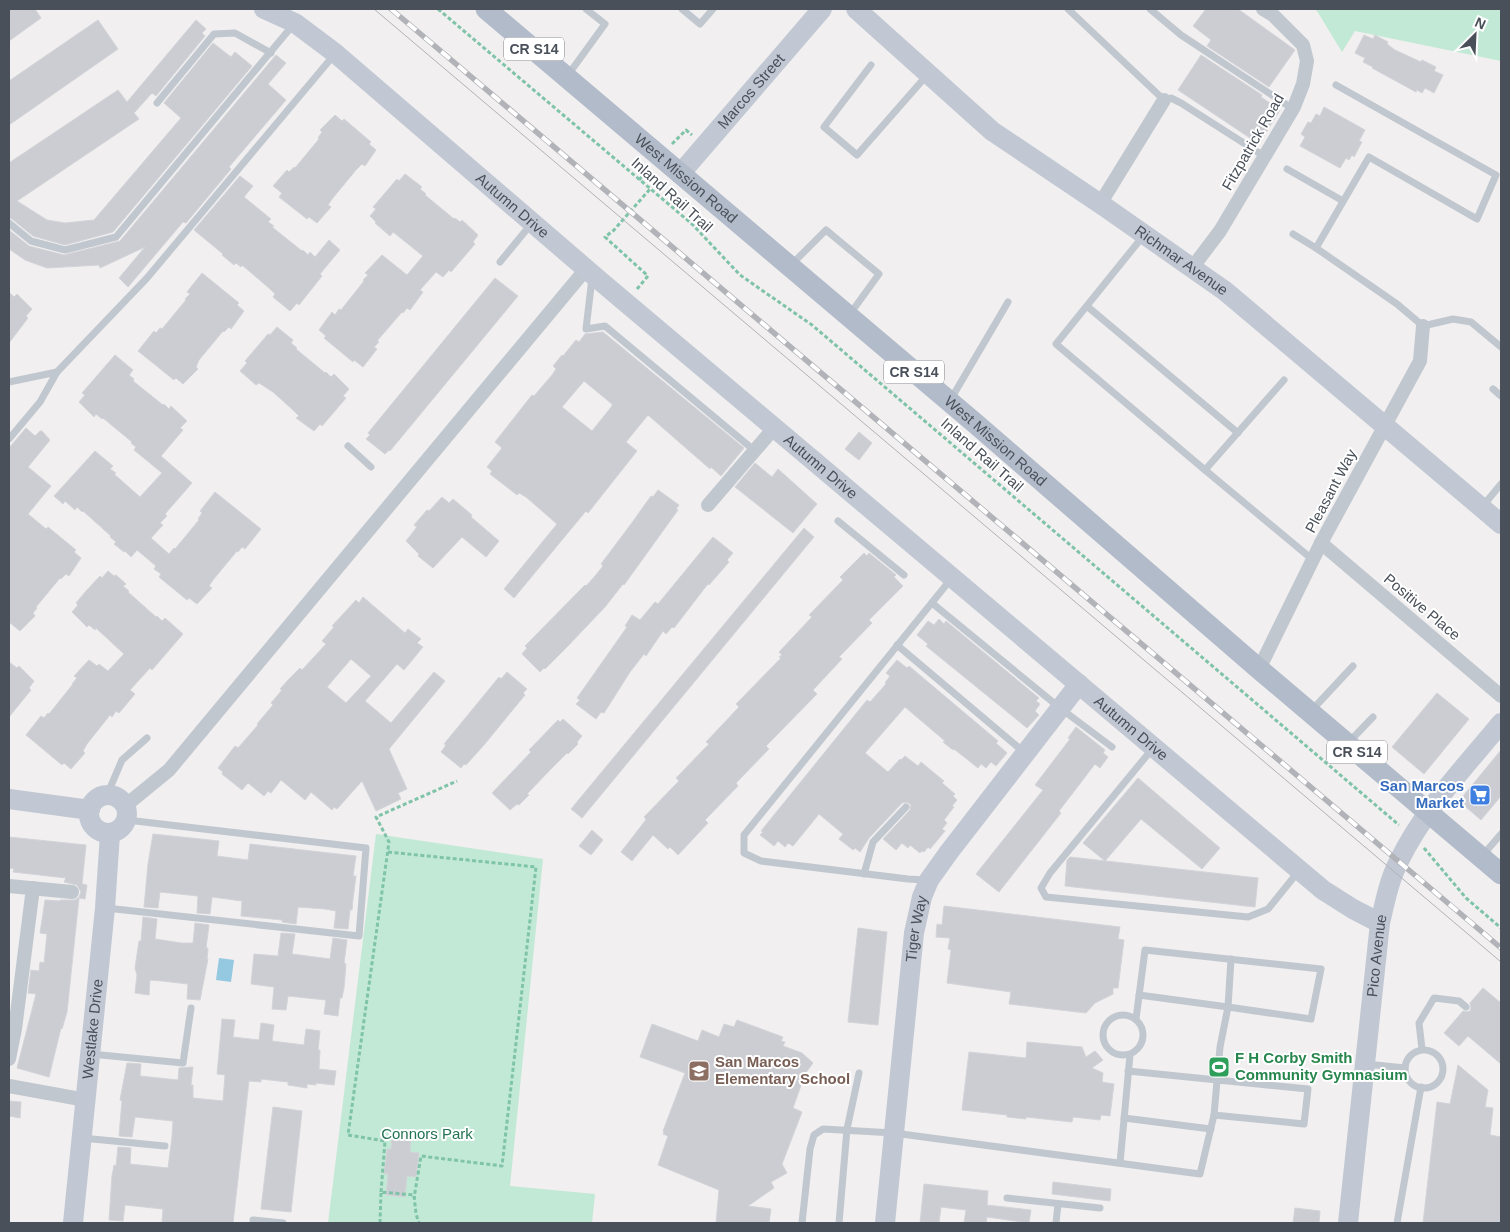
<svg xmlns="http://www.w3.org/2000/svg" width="1510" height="1232" font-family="Helvetica,sans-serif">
	<rect width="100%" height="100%" fill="#f1efef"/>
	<g fill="#c2e9d6">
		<polygon points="1314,9 1501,9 1501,61 1355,31 1342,52 1317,11"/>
		<polygon points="376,834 543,859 510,1186 595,1194 592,1223 328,1223"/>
	</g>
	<polygon fill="#95c8e1" points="219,958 234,960 231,982 216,980"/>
	<g fill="#cccdd2" stroke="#d3d4d9" fill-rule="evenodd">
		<polygon points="9,9 35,9 41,18 9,41"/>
		<polygon points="1206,9 1238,9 1295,50 1269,87 1207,46 1211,40 1193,26"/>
		<polygon points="98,20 118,49 9,125 9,81"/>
		<polygon points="196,20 206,29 202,33 205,36 156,96 152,93 134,113 139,119 17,201 47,220 65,223 94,220 181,118 164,103 213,43 231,57 235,52 252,66 113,232 65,245 33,236 12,219 9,218 9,163 118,90 127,102"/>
		<polygon points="1364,35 1373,39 1375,35 1388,42 1387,44 1395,50 1421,62 1422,60 1436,67 1434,71 1443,75 1434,93 1425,88 1422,93 1417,90 1416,92 1372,68 1373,67 1363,62 1365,58 1355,53"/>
		<polygon points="276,55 286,63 268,84 286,100 229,167 231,169 186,223 183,222 128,287 119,278 145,247 100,268 99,265 47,268 25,260 9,249 9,230 29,246 64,255 120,241"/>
		<polygon points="1201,55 1262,95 1261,97 1280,110 1259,144 1178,90"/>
		<polygon points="1324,107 1365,130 1359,141 1362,142 1354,157 1352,155 1349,160 1346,158 1340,168 1300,146 1305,137 1301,134 1308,122 1311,123 1316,114 1320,116"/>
		<polygon points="335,115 342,121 344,119 371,142 369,144 376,150 365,166 362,164 356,170 332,199 328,205 331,207 317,223 309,217 307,219 279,197 282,193 273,186 287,170 289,172 294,167 295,168 319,139 318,138 322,132 320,130"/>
		<polygon points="405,174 422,187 420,189 426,194 425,195 454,219 455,218 460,222 462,220 478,235 473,242 475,244 451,272 449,270 443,277 436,272 420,290 423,292 418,299 410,310 407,308 403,313 402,312 377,341 379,342 374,347 377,349 363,367 354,360 353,362 324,338 326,336 319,330 332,312 335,315 339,309 341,310 364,281 363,280 368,275 365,273 382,255 407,275 423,256 393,232 390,236 375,223 376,222 370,216 376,209 373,207 397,179 399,181"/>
		<polygon points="240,176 253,186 244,197 271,219 268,222 274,226 272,227 302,251 303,250 308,255 310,252 315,257 329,240 340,250 320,274 322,276 299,305 297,303 290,311 273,297 275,294 270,289 242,265 241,267 236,263 234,265 222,255 223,254 194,230"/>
		<polygon points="202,273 239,303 237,305 244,311 231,329 229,327 224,332 223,331 199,360 196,367 198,369 183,384 176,378 174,380 138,351 154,331 156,333 160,328 162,329 186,300 185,299 190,294 187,292"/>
		<polygon points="495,278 518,296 390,451 389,450 385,454 366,439 370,435 368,433"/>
		<polygon points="9,292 14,297 17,294 32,309 26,316 28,318 9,343"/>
		<polygon points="277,327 293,340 291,343 297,348 296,349 325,373 326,372 331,377 334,374 349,389 343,396 346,398 322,426 320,424 314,431 296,418 299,416 294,411 273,392 259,383 256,385 240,371 247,363 245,361 268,334 270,335"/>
		<path d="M603,332L744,448L721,476L711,467L710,469L648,415L626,442L637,451L588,513L586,511L514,598L504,589L557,524L526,497L519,493L517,495L490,474L492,471L487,467L502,448L495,442L532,395L534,396L552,375L556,369L553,366L562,355L563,356L576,340L579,342L585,334ZM584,381L612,404V406L592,431L562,407Z"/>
		<polygon points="115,355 133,370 129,375 134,379 133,381 163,405 164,404 169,409 171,406 187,421 180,428 183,430 161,456 192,483 165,514 167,516 160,523 163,525 151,538 169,554 174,548 175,549 199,520 198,519 202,513 200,511 215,492 261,529 245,549 242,547 238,552 237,551 213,580 209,586 212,588 197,604 189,598 187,600 159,577 161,574 154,569 156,566 137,550 131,557 125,551 124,552 114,544 116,542 110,537 111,536 83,511 82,512 77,507 75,510 65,501 63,504 54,496 95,451 113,466 110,469 116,473 114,474 140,497 162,473 134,450 136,447 131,443 132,442 103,418 102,419 96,414 94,417 79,402 85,395 82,393"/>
		<polygon points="26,428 35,436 40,431 42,431 50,440 28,467 51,486 28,514 46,529 48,527 76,550 74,552 81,558 69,576 66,574 61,579 60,578 36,607 37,608 33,613 35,616 20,631 9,622 9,448"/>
		<polygon points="859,432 872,443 859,460 845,449"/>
		<polygon points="755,463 772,477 778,469 817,504 793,533 735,487"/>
		<polygon points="658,490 679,505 676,509 678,510 624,585 623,584 605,607 565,649 545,669 544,668 540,672 522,654 527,648 525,646 585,585 586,586 595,576 603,566 601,564 631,524 651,496 653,497"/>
		<polygon points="442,497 449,503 453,499 472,515 471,517 499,541 486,557 462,537 433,568 418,556 419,554 406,541 417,527 414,525 427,510 429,511"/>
		<polygon points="804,528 814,537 582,818 571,809"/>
		<polygon points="713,537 733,553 727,560 729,562 709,585 708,584 704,589 674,628 672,627 666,634 663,631 646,656 644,654 630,672 604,713 601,712 596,719 576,704 580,700 577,698 627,627 625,626 632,615 640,620 655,602 658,604"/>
		<polygon points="864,553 867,556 869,553 896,575 894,577 903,586 869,620 872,623 839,657 842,659 813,690 817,694 766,746 769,749 736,783 738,786 705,820 708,823 678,855 670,847 668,849 653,835 632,861 621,852 645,821 646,819 644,817 676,784 679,781 676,778 706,747 709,744 706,742 739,707 736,704 781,658 779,657 782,655 779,652 812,617 809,615 843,580 840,577"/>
		<polygon points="108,571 114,576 116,575 126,584 123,586 129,591 128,592 156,617 157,616 162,621 165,618 183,634 152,670 150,668 130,690 135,694 119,713 116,711 112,717 110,715 87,744 83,751 85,753 71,769 64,763 62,765 26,735 41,716 44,718 48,713 49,714 73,684 72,684 77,678 74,676 89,660 97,666 99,664 108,671 124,654 96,628 95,630 89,625 87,627 72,612 78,605 76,603 86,591 100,576 102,578"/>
		<path d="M363,597L405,633L408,629L421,639L417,643L423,647L404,670L397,664L365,701L391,723L434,672L445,681L389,749L407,789L398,793L401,799L376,811L362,781L337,809L334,807L332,810L311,792L305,800L281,780L271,793L268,791L264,796L248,783L242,790L222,774L223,772L218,768L235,746L238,748L258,725L257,724L273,705L271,703L282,690L280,689L289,679L300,668L302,670L326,644L322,641L334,627L332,626L356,600L359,603ZM351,659L371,676L346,703L327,687Z"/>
		<polygon points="939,619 944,624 946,621 1039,698 1036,701 1040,704 1035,711 1039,715 1027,728 926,646 928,644 917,635 928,621 934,625"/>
		<polygon points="897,660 907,668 909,666 998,741 996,743 1007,753 996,766 991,762 986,768 981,764 978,768 954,749 953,750 943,742 945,741 905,707 865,753 888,772 900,759 901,760 905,756 918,766 921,762 944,781 942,783 955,794 953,796 957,800 952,806 954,807 944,820 947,823 942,829 945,831 930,849 928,847 924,852 922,851 920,853 910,845 908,848 902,843 896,850 883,839 910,810 911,805 907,802 902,803 869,838 860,852 855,848 853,850 839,839 843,834 819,814 793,846 788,843 785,847 778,841 774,846 760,835 763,832 761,831 867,700 870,702 886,684 885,683 890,676 886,673"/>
		<polygon points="9,662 17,668 19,666 34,681 29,688 31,690 9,717"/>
		<polygon points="507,672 527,689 523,693 525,695 484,745 466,765 464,764 461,768 441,752 446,745 444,744 499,677 501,679"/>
		<polygon points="1437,693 1469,719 1424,774 1392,747"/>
		<polygon points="563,719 582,736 577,742 578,744 568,754 567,753 551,769 527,794 529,795 519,805 517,804 510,810 492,793 531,752 529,750 558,720 560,722"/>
		<polygon points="1076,727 1105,750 1103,753 1108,757 1100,768 1095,764 1059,811 1061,813 999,892 976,874 1043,790 1035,785 1070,739 1068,738"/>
		<polygon points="1501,750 1501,796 1481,820 1459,801"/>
		<polygon points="1138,778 1220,848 1202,869 1141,819 1105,861 1083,843"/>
		<polygon points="592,830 603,840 591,855 579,846"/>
		<polygon points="153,834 219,841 217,856 248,860 250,844 356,856 353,876 356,876 353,899 352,910 350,910 348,929 334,928 336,911 325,909 298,907 296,924 282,922 282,920 241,916 242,901 212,897 210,914 197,913 198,896 160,892 158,908 144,907 148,864"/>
		<polygon points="9,837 86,845 82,884 87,885 85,899 79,898 67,1012 62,1029 61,1028 49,1077 17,1068 36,994 28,993 31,970 39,971 40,962 44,963 47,934 40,933 45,900 60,901 60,900 75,900 79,897 81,892 77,885 64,882 66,878 13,872 14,869 9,868"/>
		<polygon points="1070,857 1258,878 1255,907 1065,886 1067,860"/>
		<polygon points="944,906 1120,927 1118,939 1124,940 1118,988 1113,988 1113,994 1095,1003 1086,1013 1009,1004 1011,992 947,983 951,950 948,949 950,938 936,937 937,924 942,925"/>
		<polygon points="143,917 157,919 155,939 181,943 193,943 195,923 209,925 206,948 208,948 207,959 208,959 200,1000 187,999 188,984 162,981 150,980 149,995 135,993 137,975 135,968 139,941 141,941"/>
		<polygon points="858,928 887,932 878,1025 848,1022"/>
		<polygon points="281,933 295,934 292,954 330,959 333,938 347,940 344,963 346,964 344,988 342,998 340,998 338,1016 324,1014 326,1000 288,996 286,1010 272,1009 274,987 251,984 254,954 278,956"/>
		<polygon points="1483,988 1501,1003 1501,1064 1468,1036 1459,1046 1444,1033 1463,1011 1466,1012 1470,1011 1471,1007 1470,1003"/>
		<polygon points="222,1019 235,1020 233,1037 259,1040 261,1023 274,1025 272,1041 304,1045 306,1029 320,1031 318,1050 320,1050 319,1069 336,1071 334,1085 316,1083 316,1085 307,1084 307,1088 288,1085 288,1082 261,1079 261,1082 249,1081 233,1223 162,1223 163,1209 125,1205 123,1221 109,1220 112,1176 114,1165 116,1166 118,1147 131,1148 130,1164 168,1168 172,1137 173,1121 135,1117 132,1137 119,1136 121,1112 122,1101 120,1100 127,1063 141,1064 140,1076 178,1080 179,1068 193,1067 191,1085 193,1085 193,1098 223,1101 225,1075 217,1074"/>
		<polygon points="737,1020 783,1037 781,1041 785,1042 783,1046 802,1053 813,1063 805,1074 793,1108 802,1112 782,1164 787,1173 771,1182 774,1188 748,1206 771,1209 769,1223 716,1223 719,1190 658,1165 668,1136 663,1134 664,1132 663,1131 685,1073 640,1057 652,1024 698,1041 702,1030 719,1037 724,1024 734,1027"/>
		<polygon points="1027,1042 1082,1047 1086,1057 1095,1051 1103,1060 1092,1068 1103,1073 1102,1082 1114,1084 1110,1116 1101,1115 1100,1120 1073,1117 1072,1122 1026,1117 1026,1119 1007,1117 1007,1115 962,1110 969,1052 1026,1058"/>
		<polygon points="1458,1065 1488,1090 1485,1107 1493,1108 1490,1135 1501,1137 1501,1223 1423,1223 1437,1102 1450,1104"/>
		<polygon points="9,1101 21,1102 20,1118 9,1116"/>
		<polygon points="273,1107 302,1111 291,1212 261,1209"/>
		<polygon points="392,1137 411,1139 410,1152 419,1153 416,1177 407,1176 405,1197 386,1195 388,1174 384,1174 387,1149 391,1149"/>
		<polygon points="1053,1182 1111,1189 1110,1201 1052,1194"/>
		<polygon points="924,1184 988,1191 987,1205 1031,1210 1029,1223 987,1217 986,1223 964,1223 966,1210 941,1207 939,1223 920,1223"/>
		<polygon points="1295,1208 1320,1211 1319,1223 1293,1223"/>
	</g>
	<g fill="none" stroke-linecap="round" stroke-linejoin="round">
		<g stroke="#7fc3a9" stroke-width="3" stroke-dasharray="4 2.5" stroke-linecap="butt">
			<polyline points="438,9 692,224 740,275 812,325 1399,825"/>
			<polyline points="672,144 686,130 692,135"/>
			<polyline points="639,180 649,169"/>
			<polyline points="637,289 648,276 605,237 614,230 650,189"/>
			<polyline points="1424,848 1466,898 1501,928"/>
			<polyline points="388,852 536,867 502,1166 421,1156 414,1198"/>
			<polyline points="381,1192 385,1141 348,1135 389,842 376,817 457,781"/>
			<polyline points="380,1223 381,1192 414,1195 416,1214 419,1223"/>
		</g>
		<g stroke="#c1c7cf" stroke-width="7">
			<polyline points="682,9 700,24 713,9"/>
			<polyline points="1068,9 1164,100 1171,98 1181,103 1264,156"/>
			<polyline points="1150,9 1181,35 1293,109"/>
			<polyline points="871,65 824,127 857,155 928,74"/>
			<polyline points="568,75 605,24 586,9"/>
			<polyline points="157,103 214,34 235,33 271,53"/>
			<polyline points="1287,169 1343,201"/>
			<polyline points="9,223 31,241 65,250 116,237 293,25"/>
			<polyline points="1293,234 1316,248 1369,157 1477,219 1496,175 1336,85"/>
			<polyline points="1144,235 1056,344 1205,470 1284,380"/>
			<polyline points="1316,248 1397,304 1423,326 1453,319 1471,322 1501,347"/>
			<polyline points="500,262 532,223"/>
			<polyline points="792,264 826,230 879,274 850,314"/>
			<polyline points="592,278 586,329 605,326 755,451"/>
			<polyline points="1088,307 1238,433"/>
			<polyline points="9,382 57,372"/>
			<polyline points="1493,389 1501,396"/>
			<polyline points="951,399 1008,302"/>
			<polyline points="9,439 40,402 57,372 147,278 334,55"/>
			<polyline points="348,446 371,467"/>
			<polyline points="1205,470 1313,560"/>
			<polyline points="1482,507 1501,484"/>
			<polyline points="838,521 904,575"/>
			<polyline points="932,603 1060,708 1112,747"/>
			<polyline points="897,645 1025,753"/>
			<polyline points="1312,710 1353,666"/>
			<polyline points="1349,742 1373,717"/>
			<polyline points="1153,748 1050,873 1041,888 1046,897 1248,917 1268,909 1298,872"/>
			<polyline points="107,795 122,760 147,738"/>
			<polyline points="1483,855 1501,834"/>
			<polyline points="864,874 873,842 906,807"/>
			<polyline points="926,880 908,879 761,861 744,853 744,835 951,579"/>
			<polyline points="106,908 359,936 366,848 127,820"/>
			<polyline points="1139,995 1228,1007 1231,959"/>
			<circle cx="1123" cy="1035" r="20"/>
			<polyline points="1422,1049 1419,1023 1434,998 1459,1001 1466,1007"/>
			<circle cx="1424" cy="1069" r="19"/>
			<polyline points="91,1054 183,1063 191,1008"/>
			<polyline points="1366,1064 1405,1068"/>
			<polyline points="1128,1071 1308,1089 1304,1124 1214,1115 1220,1047 1228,1007 1311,1019 1321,969 1145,950 1136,1019"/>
			<polyline points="1124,1118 1211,1129"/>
			<polyline points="82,1138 165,1146"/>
			<polyline points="1120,1163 1130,1055"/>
			<polyline points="1007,1198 1100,1208"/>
			<polyline points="253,1220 283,1223"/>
			<polyline points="802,1223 810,1149 814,1135 823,1129 894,1133 1200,1174 1214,1115"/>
			<polyline points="839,1223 847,1129 859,1073"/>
			<polyline points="1056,1223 1058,1204"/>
			<polyline points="1397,1223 1421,1087"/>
		</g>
		<g stroke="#c1c7cf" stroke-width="14">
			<polyline points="1100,204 1164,100"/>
			<polyline points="1192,268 1220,231 1294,107 1303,84 1307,61 1303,45 1273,15 1263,9"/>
			<polyline points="708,505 775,427"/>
			<polyline points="1321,543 1501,696"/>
			<polyline points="1259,669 1321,543 1420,361 1423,326"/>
			<polyline points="125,806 169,770 189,746 586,269"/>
			<polyline points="9,886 72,892"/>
			<polyline points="9,1059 15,1029 33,888"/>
			<polyline points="9,1086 86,1100"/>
		</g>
		<g stroke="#c1c8d3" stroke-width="20">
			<path id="s1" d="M264,9L295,23L335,53L599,280L1323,890L1353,909L1380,923"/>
			<path id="s2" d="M856,9L992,131L1105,207L1225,291L1501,524"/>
			<path id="s3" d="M680,174L822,9"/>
			<circle cx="108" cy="814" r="19"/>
			<polyline points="9,799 90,810"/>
			<path id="s4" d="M73,1223L105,908L110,834"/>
			<path id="s5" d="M885,1223L914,933L922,897L929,880L949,852L1079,684"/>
			<path id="s6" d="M1348,1223L1380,923C1385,902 1389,880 1399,861C1424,809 1465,767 1501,723"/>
		</g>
		<path stroke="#b2bbca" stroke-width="21" id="s7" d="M486,9L976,424L1259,669L1501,874"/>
		<polyline stroke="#b1b3b8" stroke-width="1" points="374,9 1501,962"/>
		<g stroke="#b1b3b8" stroke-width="5.5">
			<polyline id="rail" points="391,9 1501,948"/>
		</g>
		<use href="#rail" stroke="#fff" stroke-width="4" stroke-dasharray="11" stroke-linecap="butt"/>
	</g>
	<defs>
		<g id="supermarket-square" transform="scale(1.125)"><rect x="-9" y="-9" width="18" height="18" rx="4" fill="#3f7fe0" stroke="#fff"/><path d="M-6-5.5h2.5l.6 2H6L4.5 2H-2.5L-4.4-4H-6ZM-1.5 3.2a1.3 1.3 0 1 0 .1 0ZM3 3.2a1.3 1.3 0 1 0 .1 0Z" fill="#fff"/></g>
		<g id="stadium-square" transform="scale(1.125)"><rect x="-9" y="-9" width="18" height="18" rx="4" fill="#2e9e5b" stroke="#fff"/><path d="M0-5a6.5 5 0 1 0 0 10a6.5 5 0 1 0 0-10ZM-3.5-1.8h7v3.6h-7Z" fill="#fff"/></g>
		<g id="school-square" transform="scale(1.125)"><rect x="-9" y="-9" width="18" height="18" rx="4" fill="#8d6e63" stroke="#fff"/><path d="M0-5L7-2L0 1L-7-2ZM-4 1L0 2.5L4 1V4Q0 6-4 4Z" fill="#fff"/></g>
	</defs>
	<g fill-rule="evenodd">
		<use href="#supermarket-square" x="1480" y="795"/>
		<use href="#stadium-square" x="1219" y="1067"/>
		<use href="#school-square" x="699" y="1071"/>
	</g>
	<g text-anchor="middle" stroke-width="4" stroke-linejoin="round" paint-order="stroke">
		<g fill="#fff" stroke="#80848b" stroke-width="1">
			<rect x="504" y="37.5" width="60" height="23" rx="4"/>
			<rect x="884" y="360.5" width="60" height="23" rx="4"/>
			<rect x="1327" y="740.5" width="60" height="23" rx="4"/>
		</g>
		<g font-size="14" font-weight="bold" fill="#495059">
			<text x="534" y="54">CR S14</text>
			<text x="914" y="377">CR S14</text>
			<text x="1357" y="757">CR S14</text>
		</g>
		<g font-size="15" fill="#495059" stroke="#fff">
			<text dy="5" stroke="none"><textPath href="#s3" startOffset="109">Marcos Street</textPath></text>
			<text transform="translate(1253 142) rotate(-60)" y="5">Fitzpatrick Road</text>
			<text dy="5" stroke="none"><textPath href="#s7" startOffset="262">West Mission Road</textPath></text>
			<text transform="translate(672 195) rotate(42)" y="5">Inland Rail Trail</text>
			<text dy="5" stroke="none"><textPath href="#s1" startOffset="318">Autumn Drive</textPath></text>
			<text dy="5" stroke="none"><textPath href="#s2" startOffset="412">Richmar Avenue</textPath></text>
			<text dy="5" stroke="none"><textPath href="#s7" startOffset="668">West Mission Road</textPath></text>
			<text transform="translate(982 455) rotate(41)" y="5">Inland Rail Trail</text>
			<text dy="5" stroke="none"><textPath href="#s1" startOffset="722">Autumn Drive</textPath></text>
			<text transform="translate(1331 491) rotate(-62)" y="5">Pleasant Way</text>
			<text transform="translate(1422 607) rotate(40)" y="5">Positive Place</text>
			<text dy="5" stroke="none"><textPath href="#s1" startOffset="1128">Autumn Drive</textPath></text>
			<text dy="5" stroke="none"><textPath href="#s5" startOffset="296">Tiger Way</textPath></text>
			<text dy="5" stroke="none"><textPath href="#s6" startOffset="269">Pico Avenue</textPath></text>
			<text dy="5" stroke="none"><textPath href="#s4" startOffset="195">Westlake Drive</textPath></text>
		</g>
		<g font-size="15" font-weight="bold" fill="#366cbe" stroke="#fff" text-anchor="end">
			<text x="1464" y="791">San Marcos<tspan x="1464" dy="17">Market</tspan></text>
		</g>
		<g font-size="15" font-weight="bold" fill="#27864d" stroke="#fff" text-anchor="start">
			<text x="1235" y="1063">F H Corby Smith<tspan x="1235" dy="17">Community Gymnasium</tspan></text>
		</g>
		<g font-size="15" font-weight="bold" fill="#785e54" stroke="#fff" text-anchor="start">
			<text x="715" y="1067">San Marcos<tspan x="715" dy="17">Elementary School</tspan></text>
		</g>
		<g font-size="15" fill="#227253" stroke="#fff">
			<text x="427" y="1139">Connors Park</text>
		</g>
	</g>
	<rect width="1510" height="1232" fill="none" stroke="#495059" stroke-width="20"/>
	<g transform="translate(1475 35) rotate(24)" stroke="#ffffff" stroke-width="4" paint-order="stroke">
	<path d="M0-4L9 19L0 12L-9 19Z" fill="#495059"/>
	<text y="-8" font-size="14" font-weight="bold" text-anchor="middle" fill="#495059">N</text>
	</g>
</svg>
